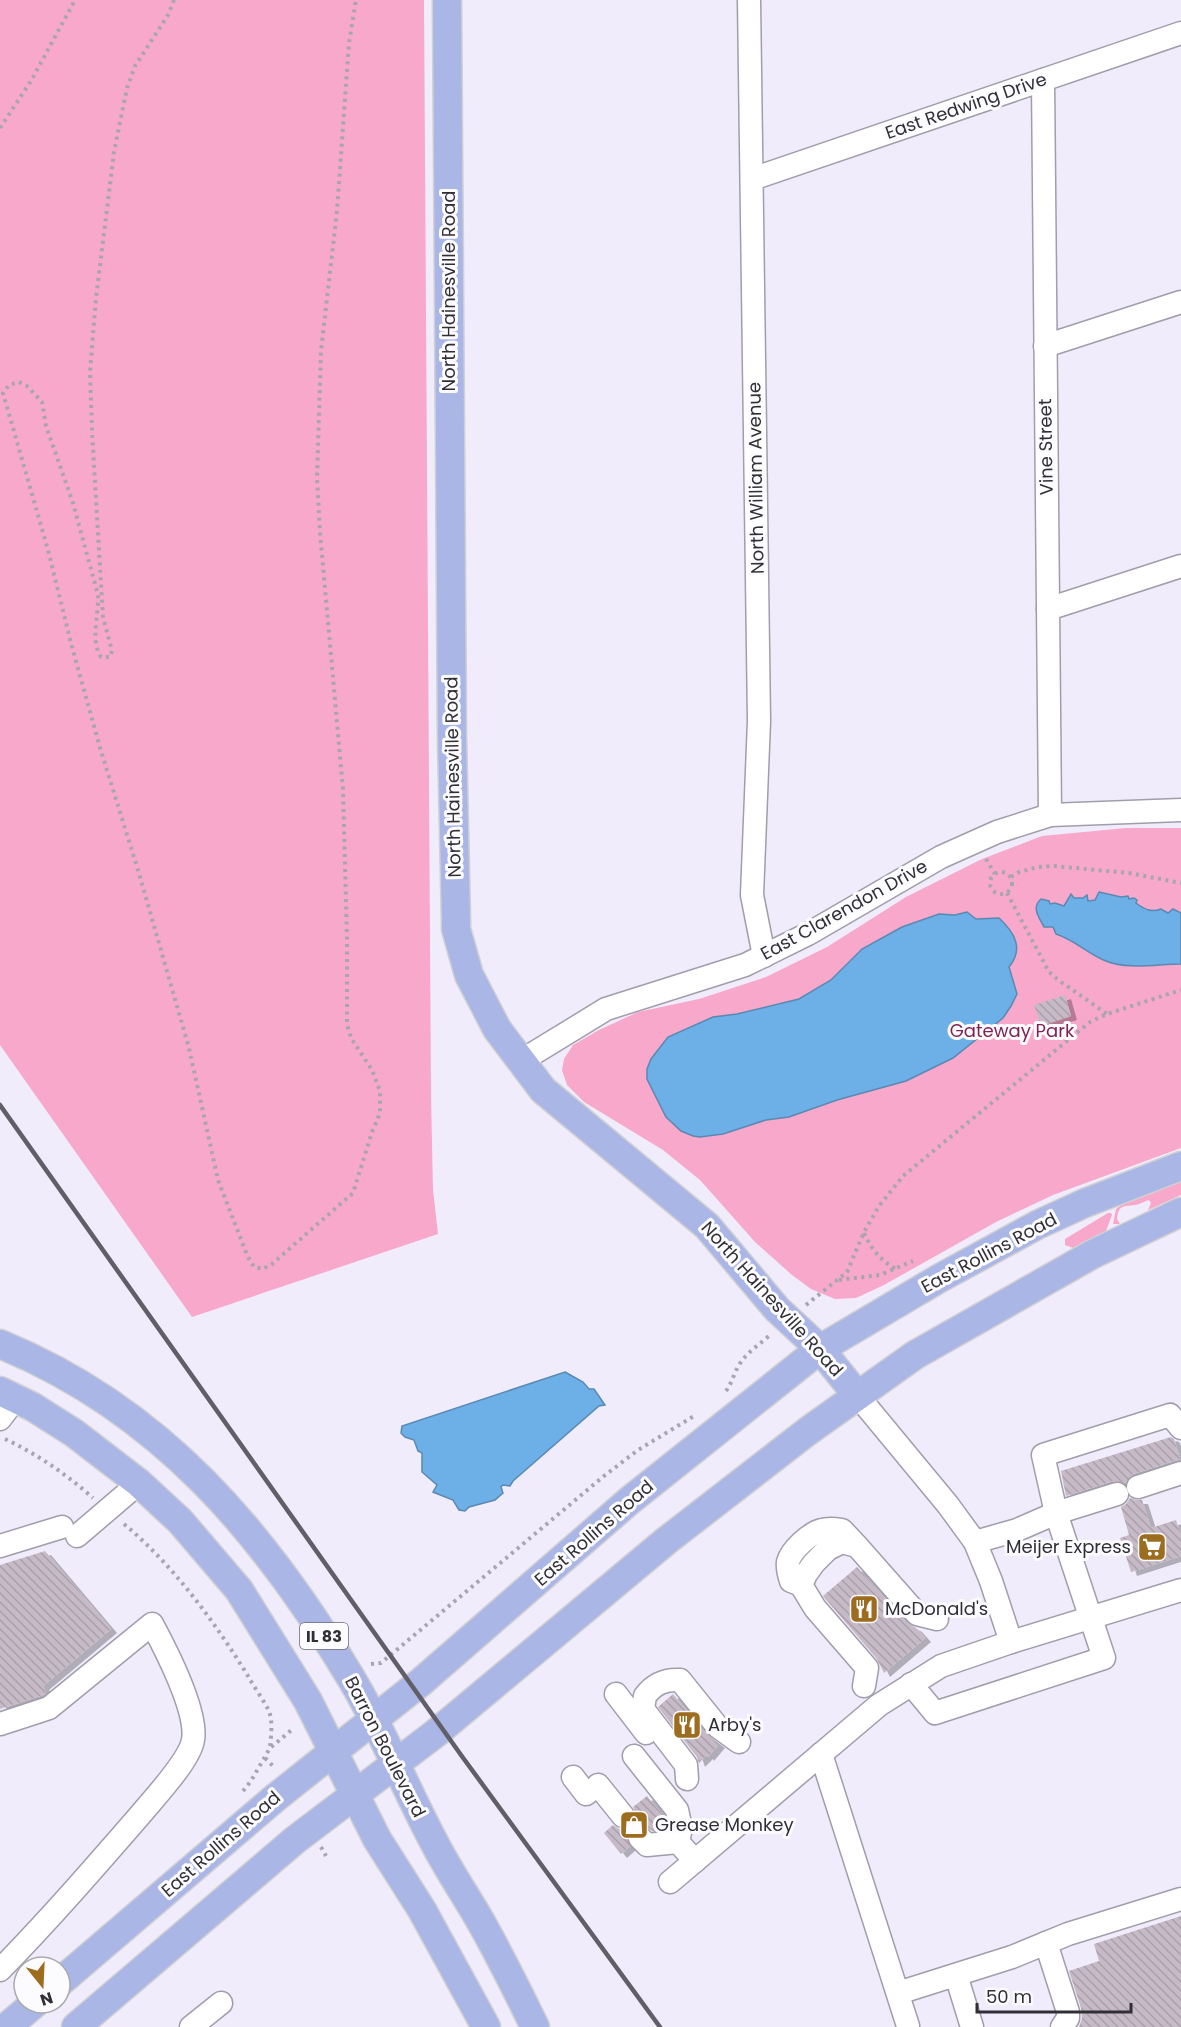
<svg xmlns="http://www.w3.org/2000/svg" width="1181" height="2027" font-family="Poppins,sans-serif">
	<defs>
		<pattern id="building-back-hatch" width="6" height="6" patternUnits="userSpaceOnUse" patternTransform="scale(1.5)"><rect width="6" height="6" fill="#c6bac6"/><path d="M-1 5l2 2M0 0l6 6M5-1l2 2" fill="none" stroke="#aaa0ab"/></pattern>
		<filter id="shadow"><feDropShadow dx="6" dy="4" stdDeviation="0" flood-color="#0004"/></filter>
	</defs>
	<rect width="100%" height="100%" fill="#f0ecfb"/>
	<g fill="#f8a8ca">
		<polygon points="0,0 424,0 431,1096 433,1190 438,1234 192,1317 0,1045"/>
		<polygon points="1126,828 1181,828 1181,1148 1053,1195 996,1222 884,1285 856,1298 835,1299 811,1289 792,1275 755,1242 700,1180 663,1150 584,1102 567,1085 562,1070 564,1059 573,1045 599,1030 638,1012 699,999 766,977 827,947 906,897 982,859 1042,836"/>
		<path d="M1181,1178V1195L1148,1210L1151,1203L1149,1200C1146,1201 1143,1202 1139,1204C1127,1208 1119,1201 1117,1219L1120,1224H1113L1116,1209L1120,1206Z"/>
		<polygon points="1108,1213 1111,1213 1112,1215 1106,1231 1073,1248 1065,1245 1065,1239"/>
	</g>
	<g fill="#6cb0e7" stroke="#5a89b2" stroke-width="1.5">
		<path d="M1099,892L1121,897L1128,896L1129,899L1134,898L1137,900L1136,903C1144,909 1151,913 1161,909L1168,913L1173,909L1181,913V964C1157,964 1128,970 1106,961C1088,954 1075,940 1056,934L1053,927H1044C1039,917 1031,908 1041,899L1049,901L1050,904L1055,903L1064,906L1071,894L1074,898H1083L1087,895L1088,901L1095,900Z"/>
		<path d="M967,912L976,919L999,918C1015,933 1024,949 1009,967L1017,994L1011,1006L1003,1018L953,1058L906,1081L837,1100L789,1117L766,1120L723,1134L700,1137L693,1136L681,1131L666,1117L647,1079V1069L651,1059L668,1037L713,1017L737,1014L799,999L831,980L862,949L902,927L939,914L955,915Z"/>
		<polygon points="565,1372 583,1382 589,1389 594,1389 605,1405 599,1406 513,1481 510,1486 503,1485 501,1487 503,1493 495,1500 469,1507 465,1511 459,1510 453,1500 433,1492 437,1485 422,1472 422,1453 418,1451 414,1440 405,1437 401,1433 402,1426"/>
	</g>
	<g fill="url(#building-back-hatch)" filter="url(#shadow)">
		<polygon points="1065,995 1071,1016 1041,1026 1034,1005"/>
		<polygon points="1171,1437 1174,1439 1180,1459 1133,1474 1125,1483 1113,1481 1066,1496 1061,1471"/>
		<polygon points="1130,1498 1136,1500 1142,1500 1151,1528 1176,1520 1181,1536 1181,1556 1131,1572 1120,1538 1129,1535 1121,1507 1126,1504"/>
		<polygon points="45,1551 111,1629 43,1686 46,1693 43,1695 0,1709 0,1565"/>
		<polygon points="857,1567 907,1623 916,1628 925,1638 884,1673 877,1659 823,1596"/>
		<polygon points="673,1694 706,1734 719,1744 708,1757 707,1755 699,1763 697,1757 658,1707"/>
		<polygon points="647,1796 664,1817 650,1829 643,1825 636,1825 631,1828 627,1835 630,1846 621,1854 604,1833 613,1825 619,1829 624,1829 632,1826 636,1820 636,1815 633,1807"/>
		<polygon points="1181,1916 1181,2027 1079,2027 1082,2018 1081,2008 1069,1971 1099,1961 1094,1944"/>
	</g>
	<g fill="none" stroke-linecap="round" stroke-linejoin="round">
		<g stroke="#a19dab" stroke-width="25">
			<g id="minor">
				<polyline points="749,0 759,721 752,895 764,956"/>
				<polyline points="1043,80 1050,815"/>
				<polyline points="752,179 1181,33"/>
				<polyline points="1045,346 1181,302"/>
				<polyline points="1048,609 1181,566"/>
				<polyline points="521,1061 606,1009 745,965 808,934 941,857 997,832 1050,815 1181,810"/>
				<polyline points="0,1419 16,1398"/>
				<polyline points="1138,1487 1181,1473"/>
				<polyline points="77,1536 139,1483"/>
				<polyline points="975,1542 1017,1530 1056,1513 1117,1494"/>
				<polyline points="0,1546 62,1527"/>
				<path d="M801,1585L791,1581C789,1575 787,1569 788,1562C791,1550 810,1533 822,1530C828,1528 836,1529 842,1530L856,1545"/>
				<polyline points="1011,1642 1181,1590"/>
				<polyline points="911,1684 935,1713 1104,1658 1056,1513 1043,1455 1170,1415 1181,1428"/>
				<polyline points="864,1686 867,1668 815,1608 801,1585 806,1574 814,1563 828,1549 842,1542 857,1546 917,1614 937,1619"/>
				<polyline points="616,1694 646,1733"/>
				<path d="M0,1724L49,1708L152,1624C166,1650 198,1712 193,1740C190,1760 155,1797 141,1814C95,1867 49,1920 0,1970"/>
				<polyline points="821,1754 908,2026"/>
				<polyline points="634,1756 677,1810 681,1828 678,1842 695,1861"/>
				<polyline points="573,1777 586,1794 591,1790"/>
				<path d="M687,1779L686,1765L643,1709L645,1696C654,1684 664,1679 680,1680L717,1726L739,1742"/>
				<polyline points="598,1785 623,1816"/>
				<polyline points="640,1838 647,1845 678,1842"/>
				<polyline points="670,1882 879,1705 941,1666 1011,1642 991,1581 975,1542 948,1505 857,1395"/>
				<polyline points="1046,1943 1068,2012 1068,2018 1062,2027"/>
				<polyline points="956,1975 972,2027"/>
				<polyline points="898,1993 1012,1957 1068,1934 1181,1899"/>
				<polyline points="191,2027 221,2003"/>
			</g>
		</g>
		<g stroke="#d1d1d3" stroke-width="31">
			<g id="major">
				<polyline points="447,0 452,737 456,920 456,929 469,975 497,1029 543,1090 707,1226 777,1309 820,1349 857,1395"/>
				<path d="M0,1344C161,1410 264,1533 351,1678C383,1731 406,1790 435,1844C449,1871 466,1896 481,1922C500,1956 518,1992 535,2027"/>
				<polyline points="0,1391 33,1407 74,1433 139,1483 180,1521 239,1590 308,1701 377,1839 422,1910 486,2027"/>
				<polyline points="60,1982 275,1798 421,1682 629,1501 820,1349 940,1278 1037,1225 1085,1203 1181,1166"/>
				<polyline points="7,2027 35,2003"/>
				<polyline points="76,2027 295,1840 436,1733 666,1541 808,1431 915,1355 1093,1254 1181,1212"/>
			</g>
		</g>
		<g stroke="#a8a5b1" stroke-width="4" stroke-dasharray="3 4.5" stroke-linecap="butt">
			<path d="M174,0L168,15L135,66L127,88L114,152L96,298L90,372L92,431L103,617L112,651L110,657H101C90,640 99,615 98,595L73,503L46,426L42,402L27,386L19,382L9,385L3,393L48,550L72,647L101,751L138,870L189,1048L218,1180L247,1255L254,1267L263,1269L272,1264L353,1193L372,1132L380,1113V1091L372,1070L351,1038L347,1024V940L343,790L320,532L317,478L321,351L337,211L349,43L356,0"/>
			<polyline points="0,128 31,81 75,0"/>
			<polyline points="986,859 995,874"/>
			<circle cx="1001" cy="883" r="11"/>
			<polyline points="1011,877 1019,872 1038,867 1054,866 1129,873 1181,883"/>
			<polyline points="1007,893 1049,972 1057,979 1107,1014"/>
			<path d="M864,1233C872,1250 880,1260 896,1269"/>
			<polyline points="839,1280 880,1275 913,1261"/>
			<polyline points="806,1305 847,1272 864,1232 879,1206 903,1176 1090,1022 1107,1014 1181,990"/>
			<path d="M726,1391C732,1383 734,1373 739,1365C747,1352 759,1345 770,1335"/>
			<path d="M5,1439C37,1454 66,1474 93,1498"/>
			<path d="M124,1524C174,1566 214,1621 248,1676C254,1687 263,1699 269,1711C273,1722 271,1736 270,1747"/>
			<polyline points="371,1664 381,1663 604,1476 638,1450 694,1416"/>
			<polyline points="265,1758 275,1768"/>
			<polyline points="243,1791 251,1781 270,1748 294,1728"/>
			<polyline points="321,1847 326,1856"/>
		</g>
		<use href="#minor" stroke="#fff" stroke-width="22"/>
		<use href="#major" stroke="#aab6e6" stroke-width="28"/>
		<polyline stroke="#605e67" stroke-width="4.5" points="0,1105 461,1755 660,2027"/>
	</g>
	<defs>
		<g id="supermarket-square" transform="scale(1.5)"><rect x="-9" y="-9" width="18" height="18" rx="4" fill="#9c6c1f" stroke="#fcfbfe"/><path d="M-6-5.5h2.5l.6 2H6L4.5 2H-2.5L-4.4-4H-6ZM-1.5 3.2a1.3 1.3 0 1 0 .1 0ZM3 3.2a1.3 1.3 0 1 0 .1 0Z" fill="#fff"/></g>
		<g id="restaurant-square" transform="scale(1.5)"><rect x="-9" y="-9" width="18" height="18" rx="4" fill="#9c6c1f" stroke="#fcfbfe"/><path d="M-5-6h1v4h1v-4h1v4h1v-4h1v5L-1.5 .5V6h-2V.5L-5-1ZM5-6V6H3V1.5H1.5Q1.5-4 5-6Z" fill="#fff"/></g>
		<g id="shop-square" transform="scale(1.5)"><rect x="-9" y="-9" width="18" height="18" rx="4" fill="#9c6c1f" stroke="#fcfbfe"/><path d="M-5-2.5h2.3a2.7 3.5 0 0 1 5.4 0H5L5.5 6h-11ZM-1.5-2.5h3a1.5 2.3 0 0 0-3 0Z" fill="#fff"/></g>
	</defs>
	<g fill-rule="evenodd">
		<use href="#supermarket-square" x="1152" y="1547"/>
		<use href="#restaurant-square" x="864" y="1609"/>
		<use href="#restaurant-square" x="687" y="1725"/>
		<use href="#shop-square" x="634" y="1825"/>
	</g>
	<g text-anchor="middle" stroke-width="6" stroke-linejoin="round" paint-order="stroke">
		<rect fill="#fcfbfe" stroke="#6d6c71" stroke-width="1.5" x="300" y="1623" width="48" height="26" rx="4.5"/>
		<g font-size="16" font-weight="bold" fill="#302f35">
			<text x="324" y="1642">IL 83</text>
		</g>
		<g font-size="18" fill="#302f35" stroke="#fcfbfe">
			<text transform="translate(966 106) rotate(-19)" y="6">East Redwing Drive</text>
			<text transform="translate(449 291) rotate(-90)" y="6">North Hainesville Road</text>
			<text transform="translate(1046 447) rotate(-91)" y="6">Vine Street</text>
			<text transform="translate(756 478) rotate(-91)" y="6">North William Avenue</text>
			<text transform="translate(453 777) rotate(-91)" y="6">North Hainesville Road</text>
			<text transform="translate(844 910) rotate(-29)" y="6">East Clarendon Drive</text>
			<text transform="translate(989 1253) rotate(-28)" y="6">East Rollins Road</text>
			<text transform="translate(772 1299) rotate(48)" y="6">North Hainesville Road</text>
			<text transform="translate(594 1533) rotate(-41)" y="6">East Rollins Road</text>
			<text transform="translate(385 1747) rotate(63)" y="6">Barron Boulevard</text>
			<text transform="translate(221 1844) rotate(-41)" y="6">East Rollins Road</text>
		</g>
		<g font-size="18" fill="#802353" stroke="#fcfbfe">
			<text x="1012" y="1037">Gateway Park</text>
		</g>
		<g font-size="18" fill="#302f35" stroke="#fcfbfe" text-anchor="start">
			<text x="1131" y="1553" text-anchor="end">Meijer Express</text>
			<text x="885" y="1615">McDonald's</text>
			<text x="708" y="1731">Arby's</text>
			<text x="655" y="1831">Grease Monkey</text>
		</g>
	</g>
	<g transform="translate(42 1985) rotate(162)"><circle r="28" fill="#fcfbfe" stroke="#aaa9ae" stroke-width="1.5"/>
	<path d="M0-4.5L10 22L0 15L-10 22Z" fill="#9c6c1f"/>
	<text y="-9" font-size="16" font-weight="bold" text-anchor="middle" fill="#302f35">N</text>
	</g>
	<path d="M977 2003v9h154v-9" fill="none" stroke="#302f35" stroke-width="3"/>
	<text x="986" y="2003" font-size="18" fill="#302f35" stroke="#fcfbfe" stroke-width="4.5" paint-order="stroke">50 m</text>
</svg>
